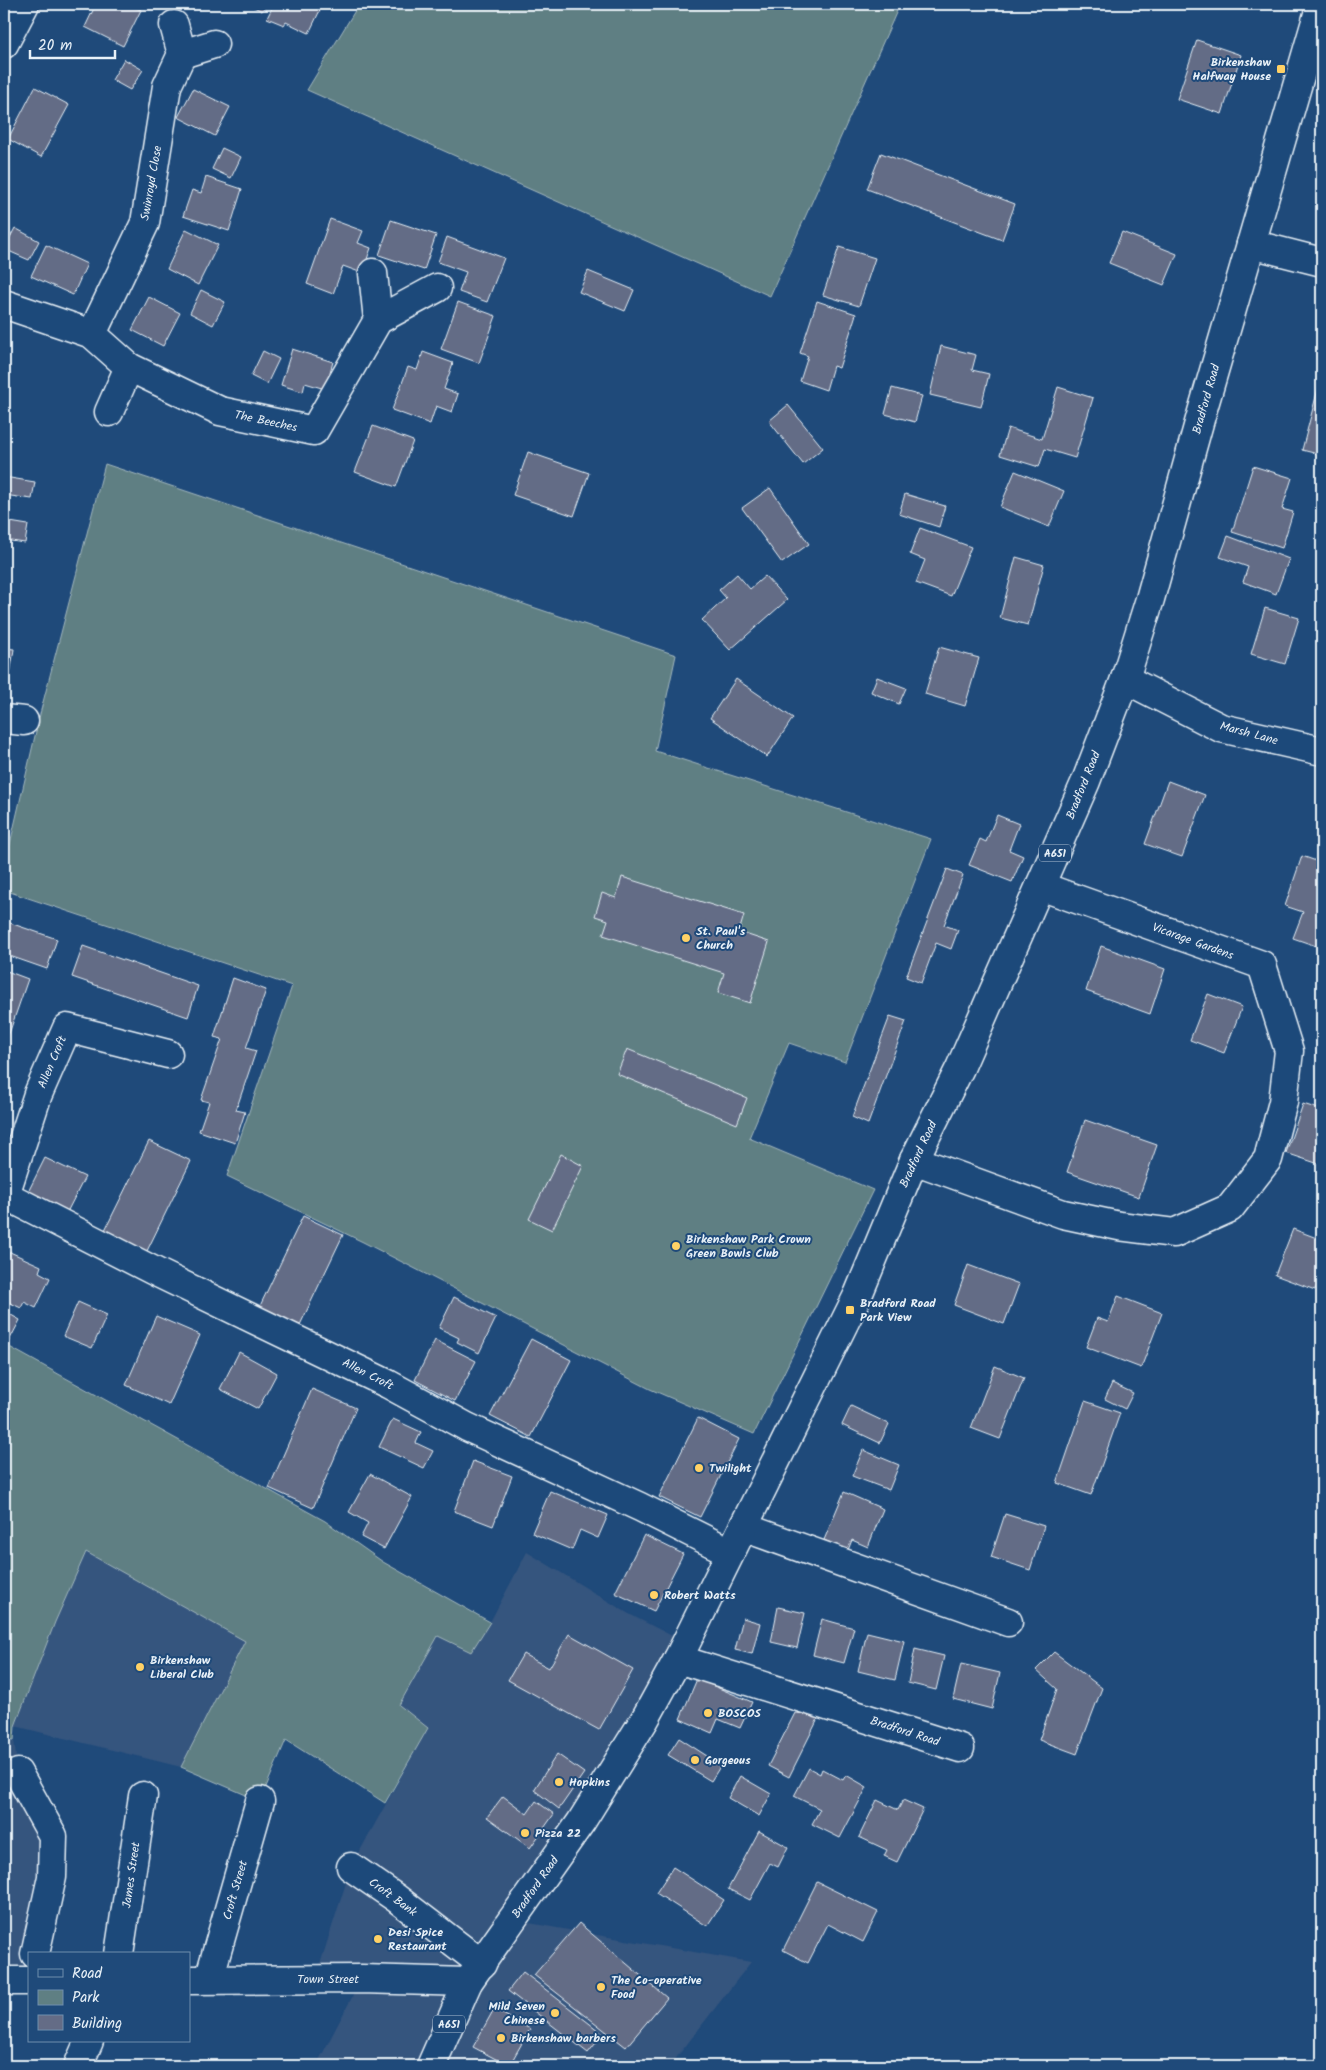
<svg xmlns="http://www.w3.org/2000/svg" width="1326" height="2070" font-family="Kalam,sans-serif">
	<rect width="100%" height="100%" fill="#1f4a7a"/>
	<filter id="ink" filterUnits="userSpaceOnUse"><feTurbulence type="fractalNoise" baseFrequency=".02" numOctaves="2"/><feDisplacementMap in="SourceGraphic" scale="10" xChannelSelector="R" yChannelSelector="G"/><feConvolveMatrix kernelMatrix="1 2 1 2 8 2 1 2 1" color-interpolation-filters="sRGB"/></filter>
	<g filter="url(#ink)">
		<g fill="#34547e">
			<polygon points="86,1552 246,1641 181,1767 15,1726 55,1622"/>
			<polygon points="527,1552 629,1614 686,1643 512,1920 751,1962 670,2066 316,2066 361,1980 315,1980 351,1867 428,1728 399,1705 438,1636 471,1651 490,1622"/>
			<polygon points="4,1739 14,1740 18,1773 53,1836 29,1954 29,1981 4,1981"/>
		</g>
		<g fill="#5f7f83" stroke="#a4b8be">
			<polygon points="359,4 900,4 770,296 307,90"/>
			<polygon points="105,464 676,655 655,751 931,839 845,1062 789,1043 749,1138 873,1190 754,1434 650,1389 363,1242 227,1176 292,986 4,890 4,870 41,710"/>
			<polygon points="4,1344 325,1521 383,1562 490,1622 471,1652 438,1636 399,1705 428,1728 385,1803 286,1740 260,1801 181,1767 245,1641 86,1552 55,1622 15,1726 14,1740 4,1739"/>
		</g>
		<g fill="#646c86" stroke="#e8f1f8">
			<polygon points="96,4 128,4 141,10 123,46 85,27"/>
			<polygon points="248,4 266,4 262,11"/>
			<polygon points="274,4 323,4 309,33 286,22 284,25 267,18"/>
			<polygon points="1197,40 1241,55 1222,114 1177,99"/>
			<polygon points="124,59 143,70 130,90 112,80"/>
			<polygon points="35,87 69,105 41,157 8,139"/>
			<polygon points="193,89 230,107 215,136 178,117"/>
			<polygon points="222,148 241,157 231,178 212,169"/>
			<polygon points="881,153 1015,204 1002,240 867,189"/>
			<polygon points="206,177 242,189 229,231 183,216 192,190 201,193"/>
			<polygon points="330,219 363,231 358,243 371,248 362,273 343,266 333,294 307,284"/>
			<polygon points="391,220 436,235 424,270 379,255"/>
			<polygon points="15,228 39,241 29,260 4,249"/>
			<polygon points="186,229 218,245 198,285 167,269"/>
			<polygon points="1122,232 1177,254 1164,285 1109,263"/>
			<polygon points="447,237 504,258 487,302 459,292 466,272 438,262"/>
			<polygon points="46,245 87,264 73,295 31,276"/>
			<polygon points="839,247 875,258 859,306 823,295"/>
			<polygon points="588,271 634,290 625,311 579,292"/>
			<polygon points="201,290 225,302 213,325 190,313"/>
			<polygon points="149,297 180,313 163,346 132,330"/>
			<polygon points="817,301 856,314 839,368 833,366 826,390 800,381 808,356 800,353"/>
			<polygon points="458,302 496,316 479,363 441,349"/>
			<polygon points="941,346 976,355 972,370 989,374 981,407 930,395"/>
			<polygon points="292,349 333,362 325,389 305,383 303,392 281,385"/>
			<polygon points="263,351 279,359 267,384 251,376"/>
			<polygon points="423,352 453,363 444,389 458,394 452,412 436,406 430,424 392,410 408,367 417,370"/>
			<polygon points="1319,385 1322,386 1322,455 1302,450"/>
			<polygon points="1058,387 1093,398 1075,458 1045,449 1039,467 1000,455 1008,428 1042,439"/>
			<polygon points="892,388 922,396 915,422 885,414"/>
			<polygon points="788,405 823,448 803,464 769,421"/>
			<polygon points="373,426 413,441 396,487 355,472"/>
			<polygon points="528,452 589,473 574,516 513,495"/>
			<polygon points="1253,466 1292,478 1282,509 1293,512 1282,548 1232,532"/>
			<polygon points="1015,471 1064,491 1049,527 1000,507"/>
			<polygon points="4,477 35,482 32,499 4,495"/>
			<polygon points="770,488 809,544 782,563 742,508"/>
			<polygon points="905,494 945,506 939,527 899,514"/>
			<polygon points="4,521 28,525 25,543 4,540"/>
			<polygon points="920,528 971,547 951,596 916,583 925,560 910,554"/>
			<polygon points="1228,536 1289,559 1276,594 1243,582 1248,567 1220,557"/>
			<polygon points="1016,557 1044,565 1028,625 1000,618"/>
			<polygon points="737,574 750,589 765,576 787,600 730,650 702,620 726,598 719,590"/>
			<polygon points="1265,608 1299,618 1285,664 1251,654"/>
			<polygon points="939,647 979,658 965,706 925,694"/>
			<polygon points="4,648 14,649 10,675 4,674"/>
			<polygon points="877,677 906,688 899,704 871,692"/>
			<polygon points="736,679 793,718 767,757 710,718"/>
			<polygon points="1168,781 1205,795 1182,857 1145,844"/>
			<polygon points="997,815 1019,824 1009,850 1023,856 1012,882 969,865 980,839 986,842"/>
			<polygon points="1302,856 1322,863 1322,948 1293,938 1303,912 1285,906"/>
			<polygon points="947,869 963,875 944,925 958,930 951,949 936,943 921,983 906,977"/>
			<polygon points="622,877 744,915 739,932 769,942 750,1003 718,993 724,973 603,935 608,920 595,916 602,893 616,898"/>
			<polygon points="4,921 57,939 47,969 4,954"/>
			<polygon points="83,946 198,986 188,1017 72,977"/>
			<polygon points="1101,946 1165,969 1150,1014 1086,991"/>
			<polygon points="4,970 28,979 4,1048"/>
			<polygon points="233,978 266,990 246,1048 256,1051 236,1110 245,1112 235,1143 199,1131 209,1102 201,1100 222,1039 214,1037"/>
			<polygon points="1208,994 1242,1007 1224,1053 1190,1040"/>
			<polygon points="890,1016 906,1021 868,1124 852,1117"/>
			<polygon points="627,1049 747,1098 737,1124 617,1074"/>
			<polygon points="1303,1104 1322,1110 1322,1165 1286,1153"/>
			<polygon points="1085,1120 1157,1145 1139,1197 1067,1172"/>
			<polygon points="149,1141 191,1161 145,1255 103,1234"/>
			<polygon points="561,1154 583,1166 552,1230 529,1219"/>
			<polygon points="45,1158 85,1177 65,1216 26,1196"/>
			<polygon points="303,1216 343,1235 299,1327 259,1308"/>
			<polygon points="1293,1229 1322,1240 1322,1272 1315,1290 1275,1275"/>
			<polygon points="10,1252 41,1266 39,1272 50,1278 36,1308 24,1302 21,1308 4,1300 4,1266"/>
			<polygon points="968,1265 1019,1284 1004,1324 954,1305"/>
			<polygon points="1118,1296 1162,1313 1141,1368 1086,1347 1097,1318 1108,1322"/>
			<polygon points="454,1297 496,1318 479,1353 457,1342 459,1338 439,1328"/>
			<polygon points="78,1302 107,1315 92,1348 63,1336"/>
			<polygon points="4,1311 20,1320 9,1341 4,1338"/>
			<polygon points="156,1316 200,1335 169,1405 126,1385"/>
			<polygon points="531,1339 571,1360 531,1437 490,1416"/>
			<polygon points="435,1340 476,1361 455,1401 415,1380"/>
			<polygon points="239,1352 277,1373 258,1409 220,1389"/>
			<polygon points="995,1366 1024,1378 1000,1439 971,1428"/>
			<polygon points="1112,1383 1133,1393 1125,1409 1105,1399"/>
			<polygon points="312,1389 356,1408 313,1508 269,1488"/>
			<polygon points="1085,1401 1120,1413 1091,1495 1057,1483"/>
			<polygon points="851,1406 889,1424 880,1443 842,1425"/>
			<polygon points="698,1418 739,1439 700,1517 659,1497"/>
			<polygon points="393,1419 421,1432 416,1443 433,1451 424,1468 379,1447"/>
			<polygon points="863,1450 899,1465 889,1490 852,1476"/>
			<polygon points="473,1461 512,1476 493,1526 454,1511"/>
			<polygon points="370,1474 412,1497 384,1549 361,1537 368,1523 349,1512"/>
			<polygon points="550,1491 608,1515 598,1538 580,1530 572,1550 532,1533"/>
			<polygon points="844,1492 883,1509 868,1547 852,1540 848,1550 824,1540"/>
			<polygon points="1005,1514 1044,1526 1030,1570 991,1557"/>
			<polygon points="644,1535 683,1554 654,1611 615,1593"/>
			<polygon points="778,1607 805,1613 797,1648 771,1642"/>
			<polygon points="743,1618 760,1623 752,1654 735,1650"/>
			<polygon points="822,1619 854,1628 844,1663 813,1655"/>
			<polygon points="867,1632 904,1641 895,1680 858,1671"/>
			<polygon points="569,1634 633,1670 599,1730 508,1680 523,1654 549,1668"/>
			<polygon points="915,1649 944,1656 936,1690 908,1683"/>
			<polygon points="1054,1652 1102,1688 1077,1754 1039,1740 1057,1689 1036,1670"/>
			<polygon points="961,1664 1000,1673 992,1709 953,1699"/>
			<polygon points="697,1679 752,1702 740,1728 718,1719 712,1733 680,1719"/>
			<polygon points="795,1713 820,1715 789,1777 768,1766"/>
			<polygon points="679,1738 721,1765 711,1781 668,1755"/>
			<polygon points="557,1754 584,1773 559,1809 534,1790"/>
			<polygon points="809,1768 820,1774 822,1769 843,1780 846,1775 867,1787 840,1838 812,1824 820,1809 794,1796"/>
			<polygon points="740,1776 771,1794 759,1816 728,1798"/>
			<polygon points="503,1796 527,1814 536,1801 554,1814 530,1848 487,1817"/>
			<polygon points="877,1800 898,1810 903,1800 923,1809 897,1862 884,1856 887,1850 859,1837"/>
			<polygon points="759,1831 788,1847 778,1867 770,1863 750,1900 728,1889"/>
			<polygon points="673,1867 724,1900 707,1926 656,1893"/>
			<polygon points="817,1882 878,1912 863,1942 828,1924 808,1963 783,1950"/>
			<polygon points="579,1923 667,1998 626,2047 534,1975"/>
			<polygon points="523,1972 603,2034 588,2053 508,1991"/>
			<polygon points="494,2009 530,2029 509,2066 473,2047"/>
		</g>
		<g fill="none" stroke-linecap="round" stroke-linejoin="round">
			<g stroke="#e8f1f8" stroke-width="31">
				<g id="minor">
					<polyline points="4,44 25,4"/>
					<polyline points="182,54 214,44"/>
					<polyline points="1251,244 1322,262"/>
					<polyline points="373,273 378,320"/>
					<polyline points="4,304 92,334 129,367 220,411 314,431 378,320 437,288"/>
					<polyline points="92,334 145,223 167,86 182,54 174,25"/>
					<polyline points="109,412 129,367"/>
					<polyline points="1125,679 1221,728 1322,751"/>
					<polyline points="4,719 24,721"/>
					<polyline points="914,1160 1063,1214 1119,1226 1174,1233 1230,1208 1268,1159 1283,1102 1289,1051 1262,965 1040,886"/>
					<polyline points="5,1195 160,1274 388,1384 467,1427 640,1507 730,1552"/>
					<polyline points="4,1198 38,1094 67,1028 168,1054"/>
					<polyline points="743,1527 1008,1622"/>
					<polyline points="678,1659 960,1748"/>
					<polyline points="18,1773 53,1836 52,1877 35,1954"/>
					<polyline points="351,1867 396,1898 482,1964"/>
					<polyline points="119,1954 143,1796"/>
					<polyline points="209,1979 260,1801"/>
					<polyline points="189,1980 361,1979 468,1982"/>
					<polyline points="4,1981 29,1981"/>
					<polyline points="78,2066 89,2041"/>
				</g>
			</g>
			<g stroke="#e8f1f8" stroke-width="31">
				<polyline id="major" points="431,2066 468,1982 581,1822 645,1719 678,1659 858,1295 914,1160 960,1068 1086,781 1125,679 1150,599 1202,412 1321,4"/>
			</g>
			<use href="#minor" stroke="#1f4a7a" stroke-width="28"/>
			<use href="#major" stroke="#1f4a7a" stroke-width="28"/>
		</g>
	</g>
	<g fill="#ffd166" stroke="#1f4a7a" stroke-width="2">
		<rect x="1276" y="64" width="10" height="10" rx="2.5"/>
		<circle cx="686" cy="938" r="5"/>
		<circle cx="676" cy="1246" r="5"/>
		<rect x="845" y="1305" width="10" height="10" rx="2.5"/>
		<circle cx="699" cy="1468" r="5"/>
		<circle cx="654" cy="1595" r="5"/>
		<circle cx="140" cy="1667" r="5"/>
		<circle cx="708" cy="1713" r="5"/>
		<circle cx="695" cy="1760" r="5"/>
		<circle cx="559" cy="1782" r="5"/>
		<circle cx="525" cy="1833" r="5"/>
		<circle cx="378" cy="1939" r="5"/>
		<circle cx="601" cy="1987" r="5"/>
		<circle cx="555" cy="2013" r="5"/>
		<circle cx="501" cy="2038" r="5"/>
	</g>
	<g text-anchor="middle" stroke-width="4" stroke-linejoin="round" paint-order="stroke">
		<g fill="#1f4a7a" stroke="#acbfd2" stroke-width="1">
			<rect x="1039" y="844.5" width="32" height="17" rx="4"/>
			<rect x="433" y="2015.5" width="32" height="17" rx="4"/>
		</g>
		<g font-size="11" font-weight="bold" fill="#e8f1f8">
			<text x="1055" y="857">A651</text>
			<text x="449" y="2028">A651</text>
		</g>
		<g font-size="12" font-weight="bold" fill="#e8f1f8" stroke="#1f4a7a" text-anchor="start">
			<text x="1271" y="66" text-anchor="end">Birkenshaw<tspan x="1271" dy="14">Halfway House</tspan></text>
			<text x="696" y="935">St. Paul's<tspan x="696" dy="14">Church</tspan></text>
			<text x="686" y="1243">Birkenshaw Park Crown<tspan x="686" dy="14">Green Bowls Club</tspan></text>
			<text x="860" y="1307">Bradford Road<tspan x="860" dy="14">Park View</tspan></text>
			<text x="709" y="1472">Twilight</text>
			<text x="664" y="1599">Robert Watts</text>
			<text x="150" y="1664">Birkenshaw<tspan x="150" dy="14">Liberal Club</tspan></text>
			<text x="718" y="1717">BOSCOS</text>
			<text x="705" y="1764">Gorgeous</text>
			<text x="569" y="1786">Hopkins</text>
			<text x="535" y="1837">Pizza 22</text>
			<text x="388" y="1936">Desi Spice<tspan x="388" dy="14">Restaurant</tspan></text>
			<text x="611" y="1984">The Co-operative<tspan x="611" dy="14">Food</tspan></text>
			<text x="545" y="2010" text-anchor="end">Mild Seven<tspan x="545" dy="14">Chinese</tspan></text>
			<text x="511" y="2042">Birkenshaw barbers</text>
		</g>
		<g font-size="12" fill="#e8f1f8" stroke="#1f4a7a">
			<text transform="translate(151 183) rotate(-80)" y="4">Swinroyd Close</text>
			<text transform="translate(1206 399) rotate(-74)" y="4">Bradford Road</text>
			<text transform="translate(266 421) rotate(12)" y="4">The Beeches</text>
			<text transform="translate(1249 733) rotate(15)" y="4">Marsh Lane</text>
			<text transform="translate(1083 785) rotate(-68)" y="4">Bradford Road</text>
			<text transform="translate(1193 941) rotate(20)" y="4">Vicarage Gardens</text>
			<text transform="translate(52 1062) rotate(-67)" y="4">Allen Croft</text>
			<text transform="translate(918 1154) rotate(-65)" y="4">Bradford Road</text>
			<text transform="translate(368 1374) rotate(27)" y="4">Allen Croft</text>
			<text transform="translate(905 1731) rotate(18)" y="4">Bradford Road</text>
			<text transform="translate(131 1875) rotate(-82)" y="4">James Street</text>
			<text transform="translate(535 1887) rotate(-55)" y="4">Bradford Road</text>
			<text transform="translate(235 1890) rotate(-74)" y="4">Croft Street</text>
			<text transform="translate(393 1897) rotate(36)" y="4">Croft Bank</text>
			<text x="328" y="1983">Town Street</text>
		</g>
	</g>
	<rect width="1326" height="2070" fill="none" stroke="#1f4a7a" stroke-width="20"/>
	<rect x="10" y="10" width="1306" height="2050" fill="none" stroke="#e8f1f8" stroke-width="2" filter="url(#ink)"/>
	<rect x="28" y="1952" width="162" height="90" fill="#1f4a7a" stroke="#6f8dac"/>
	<rect x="38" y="1969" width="25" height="8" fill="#1f4a7a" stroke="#6f8dac"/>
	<text x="72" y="1978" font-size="15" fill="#e8f1f8">Road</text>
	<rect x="38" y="1990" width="25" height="15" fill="#5f7f83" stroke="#6f8dac"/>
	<text x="72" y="2002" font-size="15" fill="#e8f1f8">Park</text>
	<rect x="38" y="2015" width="25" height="15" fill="#646c86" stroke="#6f8dac"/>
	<text x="72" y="2028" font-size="15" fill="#e8f1f8">Building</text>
	<path d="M30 50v8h85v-8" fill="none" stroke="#e8f1f8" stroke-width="2.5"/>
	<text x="38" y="50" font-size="15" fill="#e8f1f8" stroke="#1f4a7a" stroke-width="4" paint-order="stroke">20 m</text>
</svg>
